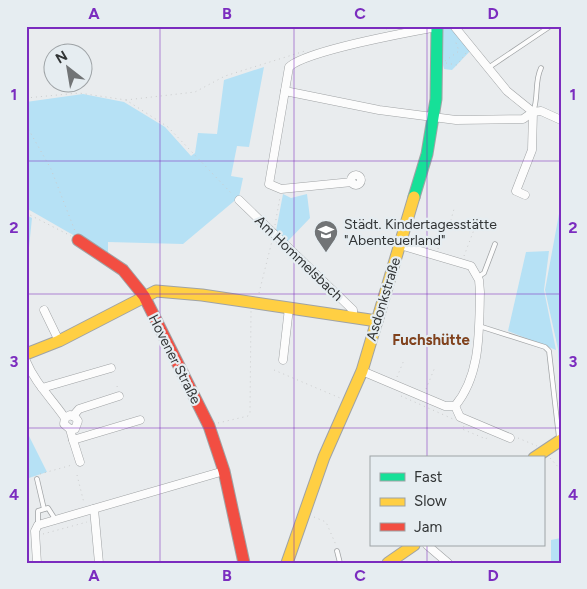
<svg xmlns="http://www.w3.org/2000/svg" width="587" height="589" font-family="Figtree,sans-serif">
	<rect width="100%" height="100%" fill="#e9ecee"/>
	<g fill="#b6e1f5">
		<polygon points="449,26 471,50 452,70 444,69 441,57 442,28"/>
		<polygon points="264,67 249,147 237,146 231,176 243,178 239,197 183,244 108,242 108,255 26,208 26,102 83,94 124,102 165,127 191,156 195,153 198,133 217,134 224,80"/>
		<polygon points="283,194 291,198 307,194 310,218 287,242 276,231"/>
		<polygon points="561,203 561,407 558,349 545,290"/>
		<polygon points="26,215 32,218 26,277"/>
		<polygon points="549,251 544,290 556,350 508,331 526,252"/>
		<polygon points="26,430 47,472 26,479"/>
		<polygon points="561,538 561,563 551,563 551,540"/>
	</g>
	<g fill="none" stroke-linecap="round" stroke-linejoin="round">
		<g stroke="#a0a3a5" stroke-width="5.5">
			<g id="lane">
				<polyline points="488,68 549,27"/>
				<path d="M533,112C539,98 534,82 541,68"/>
				<polyline points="478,277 484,273 495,244"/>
				<polyline points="479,326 545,347 549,351 559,438"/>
				<polyline points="37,479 44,509"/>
				<polyline points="38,525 38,511 48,508 55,519"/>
				<polyline points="337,551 340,563"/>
			</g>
		</g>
		<g stroke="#a0a3a5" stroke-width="9">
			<g id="street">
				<polyline points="454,26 507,91 533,112 532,150 516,191 525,195"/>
				<polyline points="285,91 379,110 456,120 523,119 533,112 541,111 561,120"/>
				<circle cx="356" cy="180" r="5"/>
				<path d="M352,182L281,189L269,184L289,67C306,51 409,32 437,27"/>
				<polyline points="239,200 353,310 353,318"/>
				<polyline points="44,310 59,341"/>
				<polyline points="283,360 289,308"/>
				<path d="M26,361C35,383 52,399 65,418"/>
				<path d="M362,371L445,406H455C481,375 479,331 480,292L479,280L471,266L400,245"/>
				<polyline points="42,388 111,368"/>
				<polyline points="455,406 460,417 510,438"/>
				<polyline points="73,416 79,409 119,396"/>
				<polyline points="70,429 75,429 78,421 75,417 70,415 65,418 64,424 70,429 73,440 140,420"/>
				<polyline points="73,440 80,462"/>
				<polyline points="94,509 99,563"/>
				<polyline points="427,545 448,563"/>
				<polyline points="37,563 35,531 38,525 224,471"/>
			</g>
		</g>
		<g stroke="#a0a3a5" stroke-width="13">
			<polyline id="fast" points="414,197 427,154 436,99 437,26"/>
		</g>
		<g stroke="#a0a3a5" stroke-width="13">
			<g id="slow">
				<polyline points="26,354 59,341 156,291 202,295 377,321"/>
				<polyline points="534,458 561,440"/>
				<polyline points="287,563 324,457 362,371 414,197"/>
				<polyline points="388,563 414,545"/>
			</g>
		</g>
		<g stroke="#a0a3a5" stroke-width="13">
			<polyline id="jam" points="78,240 123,270 144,296 209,426 224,471 244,563"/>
		</g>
		<g stroke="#cbcccd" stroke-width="1" stroke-dasharray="1 4" stroke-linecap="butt">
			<polyline points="386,29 397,26"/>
			<polyline points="445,61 459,51 455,40"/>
			<polyline points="446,63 457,65 466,53"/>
			<polyline points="26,98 79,93 126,100 168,127 233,195"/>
			<polyline points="126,100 195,92 225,76 305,51"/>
			<polyline points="26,125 51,169 75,231"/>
			<polyline points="26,213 71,236"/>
			<polyline points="275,225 280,197"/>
			<polyline points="438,249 445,226 449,227 454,209"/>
			<polyline points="464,256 480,214"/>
			<polyline points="259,293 272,241"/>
			<polyline points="274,370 340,398"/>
			<polyline points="397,377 404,360"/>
			<polyline points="117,386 118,390"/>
			<polyline points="426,389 435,367"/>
			<polyline points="401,396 453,419"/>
			<polyline points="218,423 248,416 250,413 251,311"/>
			<polyline points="464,426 462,429 486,439 488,436"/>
			<polyline points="518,438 537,446"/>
			<polyline points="550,458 561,470"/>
			<polyline points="40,474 72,465"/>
			<polyline points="77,475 84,503"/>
			<polyline points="26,478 31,476"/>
			<polyline points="314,517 326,522 336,545"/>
			<polyline points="43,534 87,522"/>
		</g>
		<use href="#lane" stroke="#fcfcfc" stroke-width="4"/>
		<use href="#street" stroke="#fcfcfc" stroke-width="8"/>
		<use href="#fast" stroke="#16e098" stroke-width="11"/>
		<use href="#slow" stroke="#ffcf43" stroke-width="11"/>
		<use href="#jam" stroke="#f24e42" stroke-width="11"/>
	</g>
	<path fill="none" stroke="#7b2cbf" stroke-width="1" stroke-opacity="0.55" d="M160,26V563M294,26V563M427,26V458M26,161H561M26,294H561M26,428H561M427,545V563"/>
	<defs>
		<g id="school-pin" transform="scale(1.25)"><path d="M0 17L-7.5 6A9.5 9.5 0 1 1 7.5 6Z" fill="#717476" stroke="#e6edf1"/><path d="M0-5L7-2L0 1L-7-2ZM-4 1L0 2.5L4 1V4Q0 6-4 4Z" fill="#fff"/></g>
	</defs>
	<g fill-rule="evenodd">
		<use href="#school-pin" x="326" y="232"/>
	</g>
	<g text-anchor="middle" stroke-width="4.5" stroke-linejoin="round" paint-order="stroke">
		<g font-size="14" fill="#313435" stroke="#e6edf1" text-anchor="start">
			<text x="344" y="229">Städt. Kindertagesstätte<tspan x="344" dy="16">"Abenteuerland"</tspan></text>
		</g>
		<g font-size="14" fill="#313435" stroke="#e6edf1">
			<text transform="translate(299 258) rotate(44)" y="5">Am Hommelsbach</text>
			<text transform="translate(383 299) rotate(-73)" y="5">Asdonkstraße</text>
			<text transform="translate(175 359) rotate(63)" y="5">Hovener Straße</text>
		</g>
		<g font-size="15" font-weight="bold" fill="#81421d" stroke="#e6edf1">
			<text x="431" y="345">Fuchshütte</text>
		</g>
	</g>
	<rect width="587" height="589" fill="none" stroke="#e6edf1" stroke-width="55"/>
	<rect x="370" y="456" width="175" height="90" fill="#e6edf1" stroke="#9ea3a6"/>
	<rect x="380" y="473" width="25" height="8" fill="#16e098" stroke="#9ea3a6"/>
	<text x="414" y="482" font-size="15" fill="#313435">Fast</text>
	<rect x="380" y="498" width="25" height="8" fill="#ffcf43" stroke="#9ea3a6"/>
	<text x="414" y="506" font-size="15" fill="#313435">Slow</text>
	<rect x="380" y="523" width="25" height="8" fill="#f24e42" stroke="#9ea3a6"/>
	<text x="414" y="532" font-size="15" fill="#313435">Jam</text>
	<g transform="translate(68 68) rotate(329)"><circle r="24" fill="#e6edf1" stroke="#9ea3a6"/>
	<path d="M0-4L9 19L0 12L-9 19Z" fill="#717476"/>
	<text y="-8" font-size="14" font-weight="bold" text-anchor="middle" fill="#313435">N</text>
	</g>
	<rect x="28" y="28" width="532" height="534" fill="none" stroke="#7b2cbf" stroke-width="2"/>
	<g font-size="16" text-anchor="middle" font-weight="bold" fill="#7b2cbf">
		<text x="94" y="19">A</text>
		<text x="227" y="19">B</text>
		<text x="360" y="19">C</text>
		<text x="493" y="19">D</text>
		<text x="14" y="100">1</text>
		<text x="573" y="100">1</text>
		<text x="14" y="233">2</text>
		<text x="573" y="233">2</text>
		<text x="14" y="367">3</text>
		<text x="573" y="367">3</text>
		<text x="14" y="500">4</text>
		<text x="573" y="500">4</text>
		<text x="94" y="581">A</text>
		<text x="227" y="581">B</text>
		<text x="360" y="581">C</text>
		<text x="493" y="581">D</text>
	</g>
</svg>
